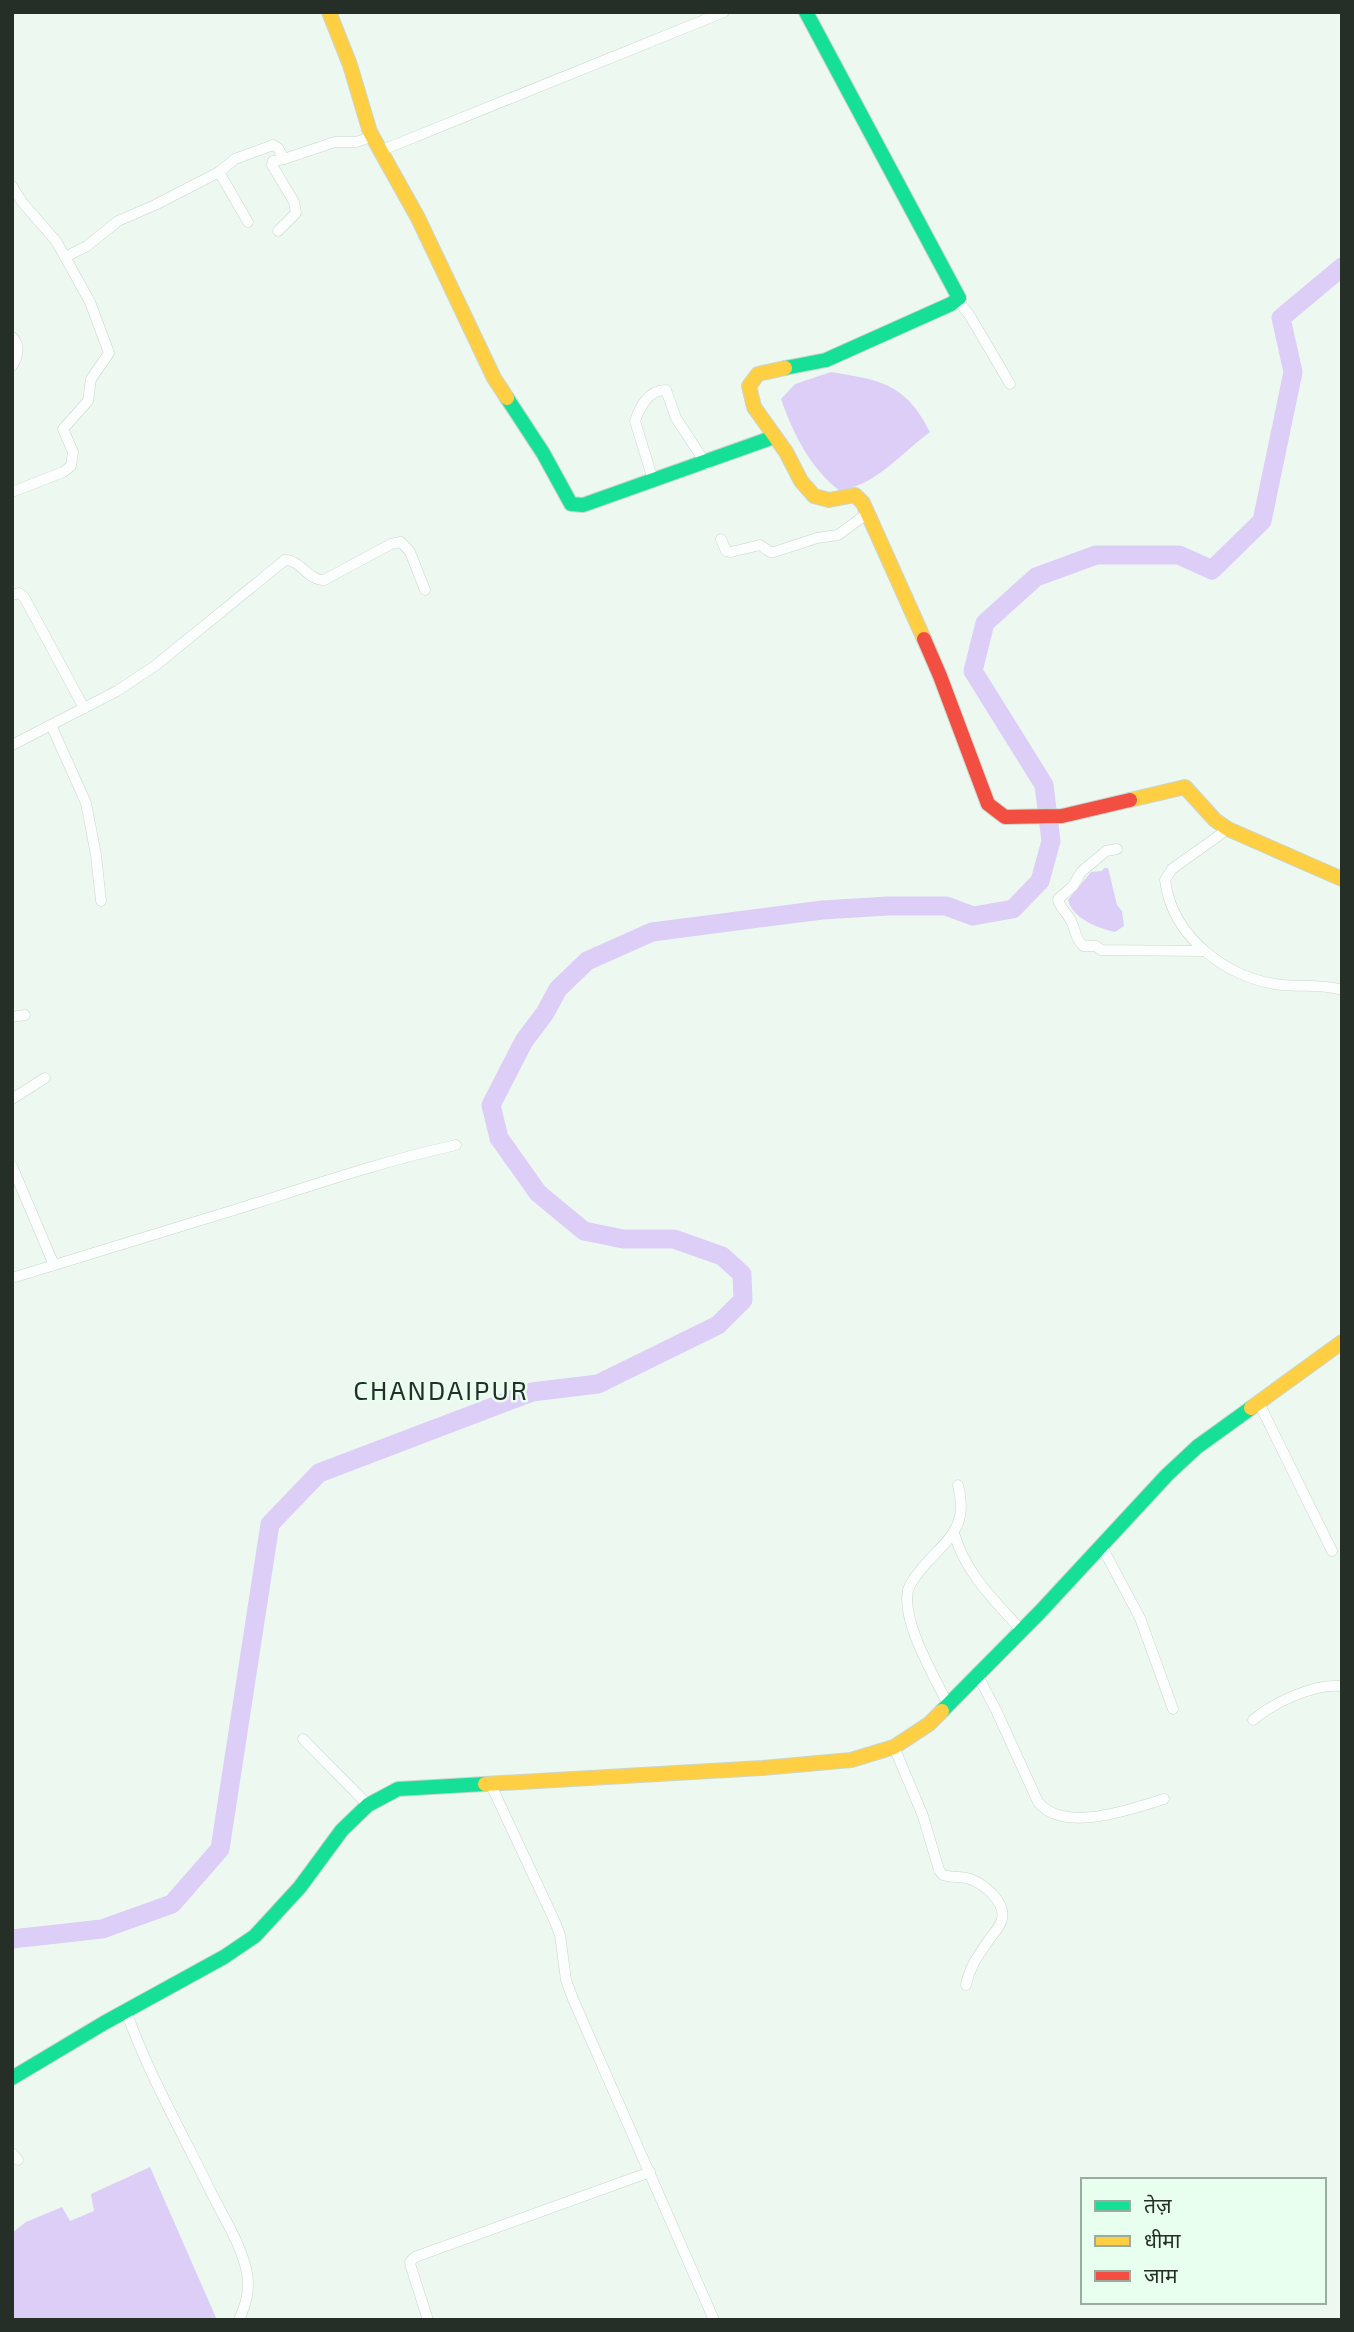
<svg xmlns="http://www.w3.org/2000/svg" width="1354" height="2332" font-family="'Exo 2','Noto Sans Devanagari',sans-serif">
	<rect width="100%" height="100%" fill="#edf9f0"/>
	<g fill="#ddcef8">
		<path d="M831,372C881,380 906,384 930,432C900,454 879,483 840,491C811,469 793,434 781,399L795,384Z"/>
		<path d="M1104,868H1108L1117,905L1122,911L1124,926L1115,932C1098,928 1073,919 1068,900L1091,872L1102,871Z"/>
		<polygon points="150,2167 217,2320 12,2320 12,2233 26,2222 62,2207 70,2221 94,2211 91,2194"/>
	</g>
	<g fill="none" stroke-linecap="round" stroke-linejoin="round">
		<polyline stroke="#ddcef8" stroke-width="19" points="12,1939 102,1929 172,1904 220,1849 270,1524 319,1473 532,1392 598,1384 718,1325 743,1300 742,1274 722,1256 674,1239 623,1239 584,1231 538,1193 499,1138 491,1105 524,1041 545,1013 558,989 587,961 652,932 822,910 888,906 946,906 973,916 1013,909 1040,881 1051,841 1044,785 973,671 985,623 1036,577 1096,555 1179,555 1212,570 1262,521 1293,372 1281,318 1342,267"/>
		<g stroke="#cad5cd" stroke-width="11">
			<g id="street">
				<polyline points="380,151 724,12"/>
				<polyline points="219,172 248,222"/>
				<polyline points="12,186 22,202 56,241 65,257 87,246 118,221 155,205 219,172 235,159 273,145 278,148 284,159 335,142 356,142 365,139 370,132"/>
				<polyline points="278,231 296,213 294,202 272,165 273,161 284,159"/>
				<polyline points="958,300 970,316 1010,384"/>
				<path d="M12,337C20,343 18,359 12,366"/>
				<path d="M653,480L635,421C640,407 648,390 666,390L676,418L706,464"/>
				<polyline points="12,492 63,472 71,466 73,452 63,429 88,401 91,379 109,353 90,302 65,257"/>
				<polyline points="721,539 726,551 731,552 760,545 770,552 774,552 817,538 838,535 868,513"/>
				<polyline points="12,595 19,593 24,597 84,708"/>
				<polyline points="51,725 86,803 96,855 101,901"/>
				<path d="M12,745L117,691L156,665L285,560C301,560 307,580 324,580L391,544L401,542L410,552L425,590"/>
				<path d="M1228,829L1172,869L1165,880C1172,937 1227,979 1282,985C1302,987 1322,984 1342,990"/>
				<path d="M1117,849L1106,851L1081,872L1073,886L1058,899C1060,909 1065,910 1070,919C1076,929 1074,937 1083,946H1096L1101,950L1203,951"/>
				<polyline points="12,1017 25,1015"/>
				<polyline points="12,1099 45,1078"/>
				<polyline points="12,1166 54,1265"/>
				<path d="M12,1278C90,1254 169,1230 247,1206C316,1184 384,1161 456,1145"/>
				<polyline points="1258,1401 1332,1551"/>
				<path d="M954,1533C965,1573 995,1601 1022,1631"/>
				<polyline points="1101,1545 1140,1618 1173,1709"/>
				<path d="M978,1676L996,1710L1038,1802C1064,1834 1131,1809 1164,1799"/>
				<path d="M948,1705C935,1677 901,1622 908,1590C910,1583 915,1577 919,1572C943,1541 970,1532 958,1485"/>
				<path d="M1253,1720C1273,1703 1314,1683 1342,1686"/>
				<polyline points="303,1739 368,1805"/>
				<path d="M894,1747L923,1816L939,1870L943,1875C952,1878 962,1876 970,1879C984,1884 1006,1902 1002,1919C1001,1925 995,1932 991,1937C980,1953 970,1965 966,1985"/>
				<polyline points="490,1783 555,1922 560,1935 566,1980 573,1999 714,2320"/>
				<path d="M126,2011C148,2073 181,2131 210,2190C223,2217 241,2243 247,2273C250,2290 246,2304 239,2320"/>
				<polyline points="12,2153 18,2160"/>
				<polyline points="428,2320 411,2267 410,2262 415,2257 650,2172"/>
			</g>
		</g>
		<g stroke="#cad5cd" stroke-width="16">
			<g id="fast">
				<polyline points="785,368 826,360 951,304 959,298 806,12"/>
				<polyline points="507,398 543,453 571,504 583,505 774,437"/>
				<polyline points="942,1711 1040,1612 1167,1475 1197,1447 1251,1408"/>
				<polyline points="12,2078 104,2023 224,1957 255,1936 300,1887 342,1830 368,1805 398,1789 485,1784"/>
			</g>
		</g>
		<g stroke="#cad5cd" stroke-width="16">
			<g id="slow">
				<polyline points="329,12 350,65 370,132 418,218 494,378 507,398"/>
				<polyline points="785,368 758,374 749,386 754,407 786,452 801,481 814,496 829,500 855,495 863,503 924,639"/>
				<polyline points="1130,800 1185,787 1215,820 1228,829 1342,879"/>
				<polyline points="1251,1408 1342,1342"/>
				<polyline points="485,1784 762,1768 851,1760 894,1747 929,1724 942,1711"/>
			</g>
		</g>
		<g stroke="#cad5cd" stroke-width="16">
			<polyline id="jam" points="924,639 940,676 988,804 1005,817 1062,816 1130,800"/>
		</g>
		<use href="#street" stroke="#fcfefd" stroke-width="10"/>
		<use href="#fast" stroke="#16e098" stroke-width="14"/>
		<use href="#slow" stroke="#ffcf43" stroke-width="14"/>
		<use href="#jam" stroke="#f24e42" stroke-width="14"/>
	</g>
	<g text-anchor="middle" stroke-width="5" stroke-linejoin="round" paint-order="stroke">
		<g font-size="26" letter-spacing="2" fill="#252f28" stroke="#e8feee">
			<text x="441" y="1400">CHANDAIPUR</text>
		</g>
	</g>
	<rect width="1354" height="2332" fill="none" stroke="#252f28" stroke-width="28"/>
	<rect x="1081" y="2178" width="245" height="126" fill="#e8feee" stroke="#9aab9f" stroke-width="2"/>
	<rect x="1095" y="2201" width="35" height="10" fill="#16e098" stroke="#9aab9f" stroke-width="2"/>
	<text x="1144" y="2213" font-size="21" fill="#252f28">तेज़</text>
	<rect x="1095" y="2236" width="35" height="10" fill="#ffcf43" stroke="#9aab9f" stroke-width="2"/>
	<text x="1144" y="2248" font-size="21" fill="#252f28">धीमा</text>
	<rect x="1095" y="2271" width="35" height="10" fill="#f24e42" stroke="#9aab9f" stroke-width="2"/>
	<text x="1144" y="2283" font-size="21" fill="#252f28">जाम</text>
</svg>
